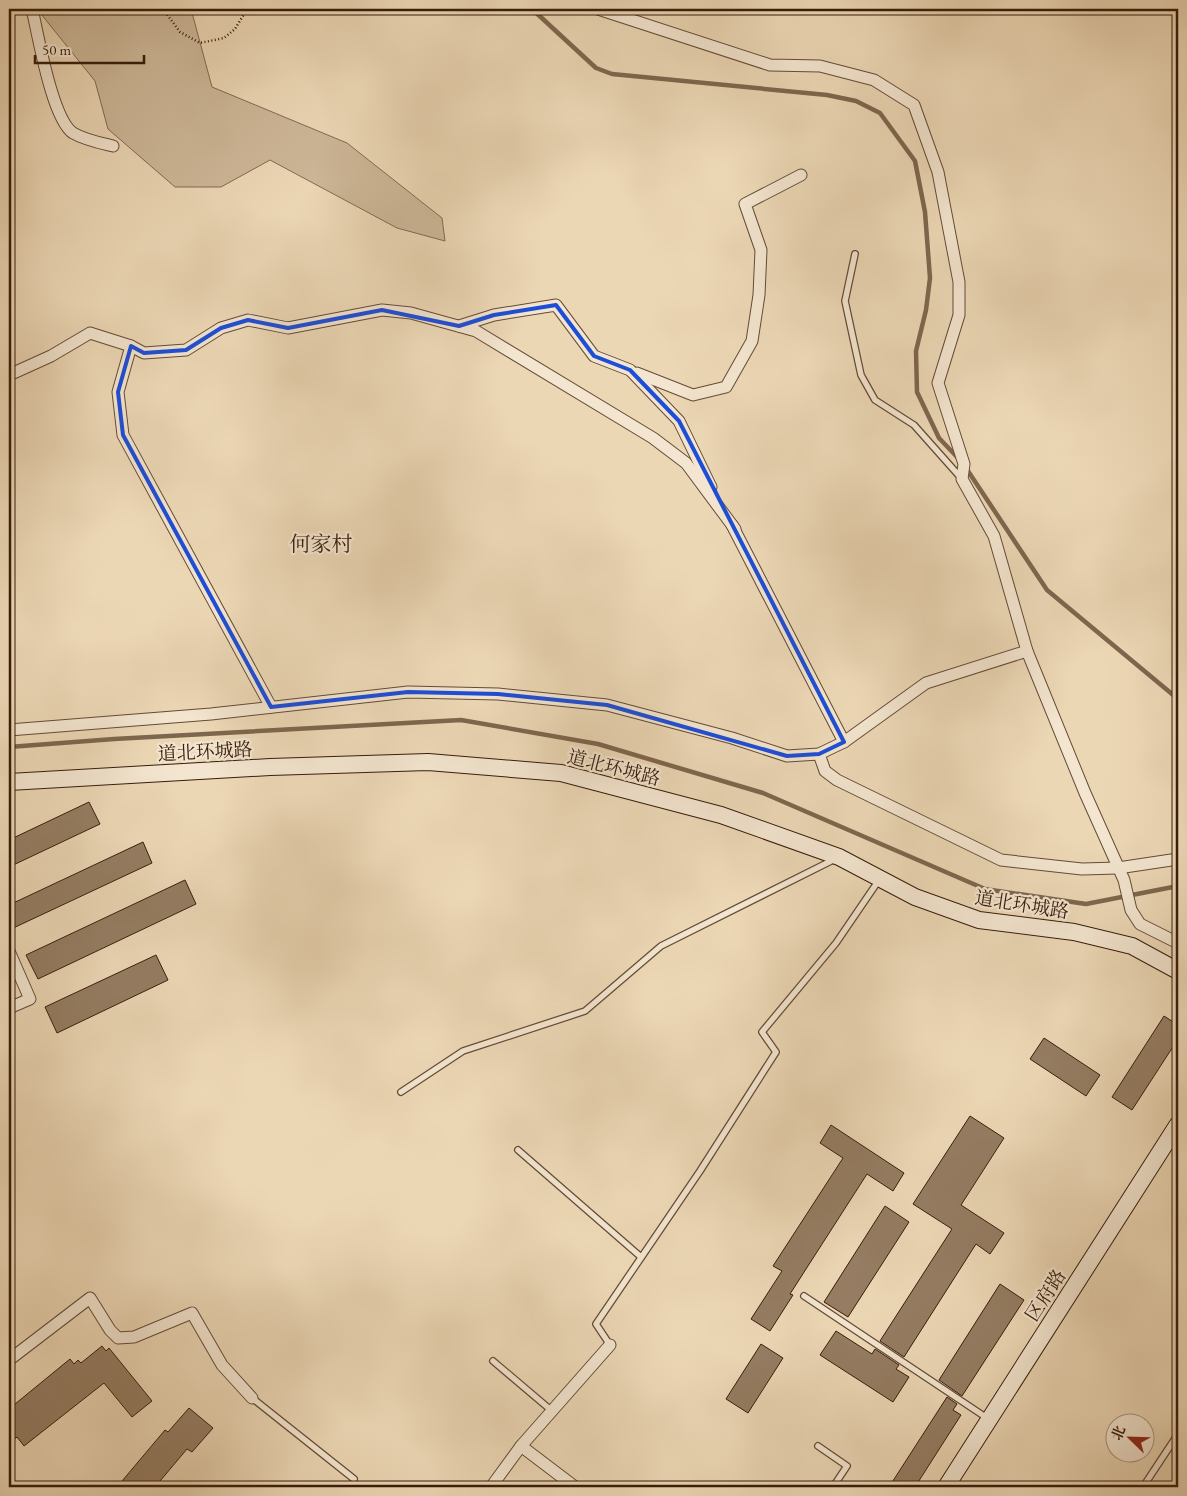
<svg xmlns="http://www.w3.org/2000/svg" width="1187" height="1496" font-family="'EB Garamond','Noto Serif SC',serif">
	<rect width="100%" height="100%" fill="#ecd7b5"/>
	<filter id="stains"><feTurbulence type="fractalNoise" baseFrequency=".004" numOctaves="4"/><feColorMatrix values="0 0 0 0 .2 0 0 0 0 .09 0 0 0 0 .02 0 0 0 .5 -.17"/></filter>
	<radialGradient id="worn" r=".72"><stop offset=".6" stop-color="#630" stop-opacity="0"/><stop offset="1" stop-color="#630" stop-opacity=".3"/></radialGradient>
	<polygon fill="#cdb798" stroke="#826a52" points="37,9 191,9 212,87 347,143 442,218 445,241 397,228 270,160 221,187 175,187 108,129 95,81"/>
	<g fill="none" stroke-linecap="round" stroke-linejoin="round">
		<g stroke="#7e664e" stroke-width="4.5">
			<polyline points="532,9 596,68 612,74 827,95 856,101 880,113 915,161 925,212 930,278 926,310 916,351 917,392 939,438 958,458"/>
			<polyline points="966,468 1047,590 1178,699"/>
			<polyline points="9,747 114,739 461,720 598,744 763,793 985,889 1086,904 1178,886"/>
		</g>
	</g>
	<g fill="#957d63" stroke="#371c0b">
		<polygon points="89,802 100,824 9,867 9,840"/>
		<polygon points="143,842 152,863 9,930 9,905"/>
		<polygon points="185,880 196,904 38,979 26,955"/>
		<polygon points="156,955 168,980 57,1033 45,1007"/>
		<polygon points="1164,1016 1178,1025 1178,1039 1132,1110 1112,1097"/>
		<polygon points="1044,1038 1100,1075 1086,1096 1030,1059"/>
		<polygon points="970,1116 1004,1138 961,1205 1004,1233 990,1254 976,1244 904,1357 880,1341 952,1229 913,1204"/>
		<polygon points="831,1125 904,1173 893,1191 867,1174 790,1294 793,1295 770,1331 751,1319 782,1271 773,1266 843,1158 820,1143"/>
		<polygon points="885,1206 909,1222 848,1317 824,1302"/>
		<polygon points="1000,1284 1024,1300 962,1396 939,1380"/>
		<polygon points="836,1331 872,1354 875,1349 899,1365 896,1369 909,1377 893,1402 820,1355"/>
		<polygon points="761,1344 783,1358 748,1413 726,1399"/>
		<polygon points="102,1346 106,1351 109,1348 152,1401 132,1417 104,1383 24,1446 17,1437 9,1443 9,1409 70,1359 74,1364 78,1360 81,1363"/>
		<polygon points="947,1397 957,1404 953,1410 961,1415 915,1487 889,1487"/>
		<polygon points="189,1408 213,1428 192,1452 187,1449 155,1487 117,1487 165,1430 168,1432"/>
	</g>
	<g fill="none" stroke-linecap="round" stroke-linejoin="round">
		<g stroke="#644b36" stroke-width="8">
			<g id="lane">
				<polyline points="855,254 845,301 861,375 875,400 914,425 962,479"/>
				<polyline points="401,1092 463,1051 585,1011 661,946 835,859"/>
				<polyline points="518,1150 641,1257"/>
				<polyline points="804,1296 987,1418"/>
				<polyline points="610,1345 596,1324 700,1171 776,1052 762,1032 836,943 879,880"/>
				<polyline points="493,1361 552,1411"/>
				<polyline points="252,1398 354,1479"/>
				<polyline points="818,1446 847,1466 833,1487"/>
				<polyline points="1143,1487 1178,1434"/>
			</g>
		</g>
		<g stroke="#644b36" stroke-width="13">
			<g id="street">
				<path d="M32,9C38,34 52,119 73,133C85,140 100,143 113,146"/>
				<polyline points="598,9 770,65 820,66 874,80 914,105 938,172 959,282 959,315 938,383 964,464 962,479 994,536 1027,651 1085,793 1124,880 1131,910 1140,924 1178,943"/>
				<polyline points="459,326 494,315 556,305 594,356 630,370 679,421 711,487"/>
				<polyline points="131,346 118,392 123,435 271,707"/>
				<polyline points="637,373 693,395 726,387 752,341 759,295 761,250 745,204 801,175"/>
				<polyline points="9,375 51,356 90,333 131,346 144,353 186,350 221,328 248,320 288,328 382,310 411,313 476,331 653,438 686,463 735,529"/>
				<polyline points="732,525 844,742"/>
				<polyline points="9,730 211,714 408,692 498,694 607,705 732,738 787,756 819,754 844,742 926,683 1027,651"/>
				<polyline points="819,754 825,771 837,780 1001,860 1082,869 1118,868 1178,859"/>
				<polyline points="9,951 30,999 9,1008"/>
				<polyline points="9,1360 90,1298 110,1330 118,1338 134,1337 192,1313 222,1365 252,1398"/>
				<polyline points="521,1446 575,1487"/>
				<polyline points="491,1487 521,1446 610,1345"/>
			</g>
		</g>
		<g stroke="#371c0b" stroke-width="18">
			<g id="secondary">
				<polyline points="9,782 270,767 428,762 561,773 721,815 839,857 915,897 979,920 1074,932 1132,946 1178,971"/>
				<polyline points="946,1487 1178,1124"/>
			</g>
		</g>
		<polyline stroke="#371c0b" stroke-width="2.5" stroke-dasharray="1 2.5" stroke-linecap="butt" points="163,9 180,32 200,43 224,38 235,29 247,9"/>
		<use href="#lane" stroke="#f3e5cf" stroke-width="5.5"/>
		<use href="#street" stroke="#f3e5cf" stroke-width="11"/>
		<use href="#secondary" stroke="#f3e5cf" stroke-width="16"/>
	</g>
	<path fill="none" stroke="#1d4ed8" stroke-width="4" stroke-linejoin="round" d="M556,305L594,356L630,370L679,421L844,742L819,754L787,756L607,705L498,694L408,692L271,707L123,435L118,392L131,346L144,353L186,350L221,328L248,320L288,328L382,310L459,326L494,315Z"/>
	<g text-anchor="middle" stroke-width="4.5" stroke-linejoin="round" paint-order="stroke">
		<g font-size="19" fill="#371c0b" stroke="#f3e5cf">
			<text transform="translate(205 751) rotate(-3)" y="7">道北环城路</text>
			<text transform="translate(614 767) rotate(14)" y="7">道北环城路</text>
			<text transform="translate(1022 904) rotate(9)" y="7">道北环城路</text>
			<text transform="translate(1045 1295) rotate(-57)" y="7">区府路</text>
		</g>
		<g font-size="21" fill="#371c0b" stroke="#f3e5cf">
			<text x="321" y="551">何家村</text>
		</g>
	</g>
	<rect width="1187" height="1496" fill="none" stroke="#ecd7b5" stroke-width="30"/>
	<rect x="10" y="10" width="1167" height="1476" fill="none" stroke="#371c0b" stroke-width="2.5"/>
	<rect x="15" y="15" width="1157" height="1466" fill="none" stroke="#371c0b"/>
	<g transform="translate(1130 1438) rotate(293)"><circle r="24" fill="#f3e5cf" stroke="#a89581"/>
	<path d="M0-4L9 19L0 12L-9 19Z" fill="#8f2418"/>
	<text y="-8" font-size="14" font-weight="bold" text-anchor="middle" fill="#371c0b">北</text>
	</g>
	<path d="M35 55v8h109v-8" fill="none" stroke="#371c0b" stroke-width="2.5"/>
	<text x="42" y="55" font-size="15" fill="#371c0b" stroke="#f3e5cf" stroke-width="4" paint-order="stroke">50 m</text>
	<rect width="100%" height="100%" filter="url(#stains)"/>
	<rect width="100%" height="100%" fill="url(#worn)"/>
</svg>
